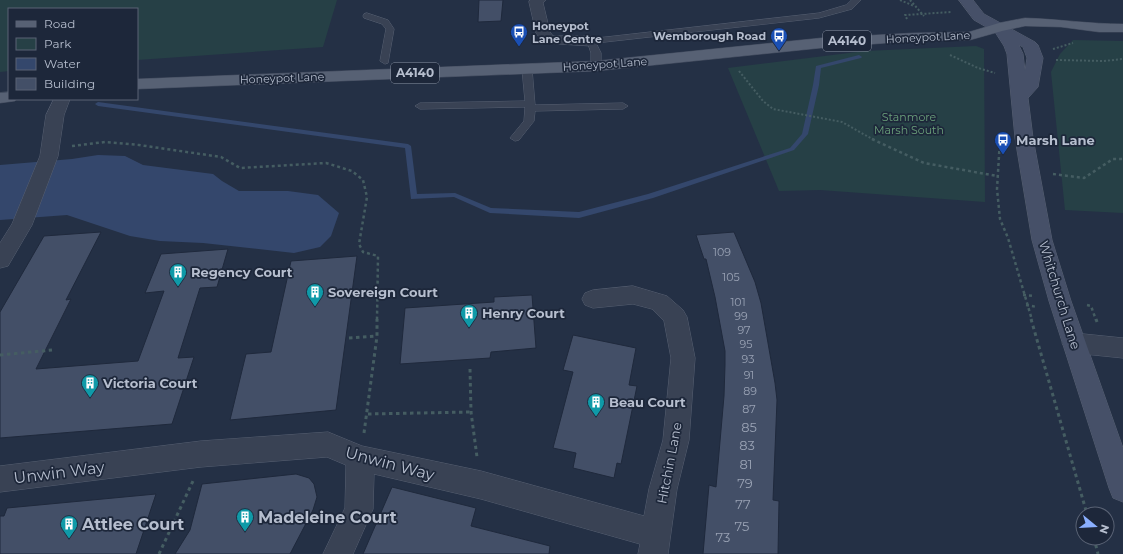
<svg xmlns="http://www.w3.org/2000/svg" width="1123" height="554" font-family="Montserrat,sans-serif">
	<rect width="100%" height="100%" fill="#243045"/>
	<g fill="#264046">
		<polygon points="0,0 337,0 323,47 137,60 137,9 9,9 9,71 0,72"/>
		<polygon points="1073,40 1123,41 1123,213 1065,210 1051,72 1060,54"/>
		<polygon points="976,46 984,49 985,202 820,190 779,191 728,68 865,51"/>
	</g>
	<polygon fill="#34476c" points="98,155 125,156 143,165 213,174 222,181 239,191 288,191 318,195 339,213 331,236 320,247 294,253 203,243 160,241 130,236 67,215 0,220 0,165 72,159"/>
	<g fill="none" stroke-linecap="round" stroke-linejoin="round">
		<polygon fill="#34476c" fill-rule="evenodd" points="859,55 862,57 861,58 821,68 819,85 808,134 794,150 653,198 579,218 490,213 454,197 411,199 405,148 98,106 95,104 98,102 408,144 411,146 417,194 455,193 491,208 579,212 648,194 790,148 802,134 813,85 816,66"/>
	</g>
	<g fill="#434f67" stroke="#1f293c">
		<polygon points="479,0 503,0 501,21 478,22"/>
		<polygon points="101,232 66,300 71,299 36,369 138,361 164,291 145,293 161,254 228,249 217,287 200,288 178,358 194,357 172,424 0,438 0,312 44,236"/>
		<polygon points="734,232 755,282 761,303 775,383 777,400 773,500 779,501 778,554 703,554 709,485 716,487 724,396 725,365 725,351 715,297 706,259 704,259 696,235"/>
		<polygon points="357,256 336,410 230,420 246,354 271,352 291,261"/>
		<polygon points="532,295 536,348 491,352 490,358 400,364 405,308 494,302 494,297"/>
		<polygon points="573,335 636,348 629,385 637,386 621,464 617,463 614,478 573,468 576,453 553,448 573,372 563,370"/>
		<polygon points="296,474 309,478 314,484 317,497 313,510 290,554 175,554 190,530 202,484"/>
		<polygon points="392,487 476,508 471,526 550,546 549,554 363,554"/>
		<polygon points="156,494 136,554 0,554 0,516 4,516 7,508"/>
	</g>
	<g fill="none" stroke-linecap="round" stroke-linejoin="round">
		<g stroke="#576072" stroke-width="1">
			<g id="lane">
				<polygon points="852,0 861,0 852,9 819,18 596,43 601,53 601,66 596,69 591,66 591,53 587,41 588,39 819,13 846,5"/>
				<polygon points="367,13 388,20 394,29 388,63 385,64 380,61 386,29 382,24 364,18 363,16 364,14"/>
				<polygon points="527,66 532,69 535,105 623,103 628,106 623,109 535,111 534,121 519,140 515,141 510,138 524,121 525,107 420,109 415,106 420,103 525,101 522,69"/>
			</g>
		</g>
		<g stroke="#576072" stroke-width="1">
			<g id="street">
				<polygon points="530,0 546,0 543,3 550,32 553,36 591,36 596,38 599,41 596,44 591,46 544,43 536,33 529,2"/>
				<polygon points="54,99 70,99 64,115 58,156 32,225 8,266 0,268 0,243 12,224 40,156 46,115"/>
				<polygon points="633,286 667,296 683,310 687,317 695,358 689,440 677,489 668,554 638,554 640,544 481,499 374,474 373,509 353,554 323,554 345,508 346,465 327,457 201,467 0,492 0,466 201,441 328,432 362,446 481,471 644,516 649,489 663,440 671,358 664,321 652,309 633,304 593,308 585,305 582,299 585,293 593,290"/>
				<polygon points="1074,333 1123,338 1123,358 1074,353 1066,350 1062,343 1066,336"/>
			</g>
		</g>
		<g stroke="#576072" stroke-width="1">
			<path id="secondary" d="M959,0H973L984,14L1035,42L1038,45L1043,58L1038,87L1028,98L1033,138L1052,240L1071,301L1123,448V502L1113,498L1109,488L1049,301L1032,240L1015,138L1007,54L1004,46L995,32L974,20ZM1019,45L1023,47L1027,58L1025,71L1023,54Z"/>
		</g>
		<g stroke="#424b5e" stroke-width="1">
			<g id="primary">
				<path d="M1025,18C1058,19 1090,24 1123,24V32H1099L1061,27L1025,26L1002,31L970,40L913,41L821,48L596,71L137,89V79L596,61L821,38L913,33L969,32L999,23Z"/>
				<polygon points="9,92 9,99 16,99 15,101 0,103 0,93"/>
			</g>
		</g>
		<g stroke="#455d62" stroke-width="2" stroke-dasharray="2 2" stroke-linecap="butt">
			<polyline points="900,0 914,6"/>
			<polyline points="910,0 924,16"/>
			<polyline points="907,19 905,15 952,12"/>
			<polyline points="1053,49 1073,43"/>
			<polyline points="950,55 978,68 995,73"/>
			<polyline points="1056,60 1104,61 1123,59"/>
			<polyline points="739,71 763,101 773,109 842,122 874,140"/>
		</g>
		<g stroke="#455d62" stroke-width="2.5" stroke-dasharray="3 3" stroke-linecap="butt">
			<polyline points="872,139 924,163 997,176"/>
			<polyline points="1000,139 997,189 1000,219 1008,238 1032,320"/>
			<polyline points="72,146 105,142 139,145 221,157 240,168 326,163 352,171 363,180 367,197 359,244 363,252 378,256 377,320"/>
			<polyline points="1053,174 1084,178 1113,159 1123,159"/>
			<polyline points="1023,295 1035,296"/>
			<polyline points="1026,305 1037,307"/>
			<polyline points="1087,305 1091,306 1096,320"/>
		</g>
		<g stroke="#455d62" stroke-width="3" stroke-dasharray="3.5 3.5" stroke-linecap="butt">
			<polyline points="1031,319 1087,514"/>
			<polyline points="1096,319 1097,322"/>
			<polyline points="349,338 377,336"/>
			<polyline points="0,355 52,350"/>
			<polyline points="470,369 471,412 477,457"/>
			<polyline points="368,414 471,412"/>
			<polyline points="364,433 377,336 377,319"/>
			<polyline points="1094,538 1098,554"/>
			<polyline points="159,554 193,481"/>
		</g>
		<use href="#lane" fill="#394254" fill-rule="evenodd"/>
		<use href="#street" fill="#394254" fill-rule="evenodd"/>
		<use href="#secondary" fill="#465068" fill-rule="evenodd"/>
		<use href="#primary" fill="#576174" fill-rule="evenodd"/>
	</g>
	<defs>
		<g id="bus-pin" transform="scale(0.9)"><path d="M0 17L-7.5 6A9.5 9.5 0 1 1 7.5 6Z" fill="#1a4fb4" stroke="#1d273a"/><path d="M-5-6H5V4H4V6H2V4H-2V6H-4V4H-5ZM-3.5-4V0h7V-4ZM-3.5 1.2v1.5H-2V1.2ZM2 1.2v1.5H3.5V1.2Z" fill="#fff"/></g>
		<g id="building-pin" transform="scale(0.9)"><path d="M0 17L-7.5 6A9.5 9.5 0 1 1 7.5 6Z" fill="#0f9aa8" stroke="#1d273a"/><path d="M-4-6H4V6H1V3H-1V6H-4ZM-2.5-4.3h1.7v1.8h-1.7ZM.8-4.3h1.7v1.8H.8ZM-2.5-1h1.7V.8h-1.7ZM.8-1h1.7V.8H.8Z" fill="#fff"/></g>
	</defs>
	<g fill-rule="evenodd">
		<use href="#bus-pin" x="519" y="32"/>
		<use href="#bus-pin" x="779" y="36"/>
		<use href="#bus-pin" x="1003" y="140"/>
		<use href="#building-pin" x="178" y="272"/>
		<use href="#building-pin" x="315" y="292"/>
		<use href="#building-pin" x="469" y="313"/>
		<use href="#building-pin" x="90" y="383"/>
		<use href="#building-pin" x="596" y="402"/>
		<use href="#building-pin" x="245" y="517"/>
		<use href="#building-pin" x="69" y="524"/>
	</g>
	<g text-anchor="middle" stroke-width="3.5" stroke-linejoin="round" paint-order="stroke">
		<g font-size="11" font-weight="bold" fill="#b6bece" stroke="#1d273a" text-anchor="start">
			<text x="532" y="30">Honeypot<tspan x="532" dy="13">Lane Centre</tspan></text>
			<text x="766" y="40" text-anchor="end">Wemborough Road</text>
		</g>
		<g font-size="11" fill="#b6bece" stroke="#1d273a">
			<text transform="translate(928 37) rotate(-3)" y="4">Honeypot Lane</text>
			<text transform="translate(605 64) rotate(-4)" y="4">Honeypot Lane</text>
			<text transform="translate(282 78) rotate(-2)" y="4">Honeypot Lane</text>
		</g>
		<g font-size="11" fill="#6ba17b" stroke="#1d273a">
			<text x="909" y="121">Stanmore<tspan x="909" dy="13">Marsh South</tspan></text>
		</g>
		<g font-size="11" fill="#99a2b4">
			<text x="722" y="256">109</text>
			<text x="731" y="281">105</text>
			<text x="738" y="306">101</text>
			<text x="741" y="320">99</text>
			<text x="744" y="334">97</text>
			<text x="746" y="348">95</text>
			<text x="748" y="363">93</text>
			<text x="749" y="379">91</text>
			<text x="750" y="395">89</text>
			<text x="749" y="413">87</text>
		</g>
		<g fill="#1d273a" stroke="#8891a2" stroke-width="1">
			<rect x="823" y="31" width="48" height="20" rx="3"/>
			<rect x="391" y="63" width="48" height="20" rx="3"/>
		</g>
		<g font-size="12" font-weight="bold" fill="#b6bece">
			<text x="847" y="45">A4140</text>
			<text x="415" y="77">A4140</text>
		</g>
		<g font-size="13" font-weight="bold" fill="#b6bece" stroke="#1d273a" text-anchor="start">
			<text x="1016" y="145">Marsh Lane</text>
			<text x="191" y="277">Regency Court</text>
			<text x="328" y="297">Sovereign Court</text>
			<text x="482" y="318">Henry Court</text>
			<text x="103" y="388">Victoria Court</text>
			<text x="609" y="407">Beau Court</text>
		</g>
		<g font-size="13" fill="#b6bece" stroke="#1d273a">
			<text transform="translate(1060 295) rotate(73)" y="5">Whitchurch Lane</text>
			<text transform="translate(669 463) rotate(-79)" y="5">Hitchin Lane</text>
		</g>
		<g font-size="13" fill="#99a2b4">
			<text x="749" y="432">85</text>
			<text x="747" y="450">83</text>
			<text x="746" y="469">81</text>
			<text x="745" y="488">79</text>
			<text x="743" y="509">77</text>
			<text x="742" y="531">75</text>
			<text x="723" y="542">73</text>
		</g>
		<g font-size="16" fill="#b6bece" stroke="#1d273a">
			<text transform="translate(390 463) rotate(15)" y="6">Unwin Way</text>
			<text transform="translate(59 472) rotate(-7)" y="6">Unwin Way</text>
		</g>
		<g font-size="16" font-weight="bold" fill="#b6bece" stroke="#1d273a" text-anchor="start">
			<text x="258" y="523">Madeleine Court</text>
			<text x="82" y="530">Attlee Court</text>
		</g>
	</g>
	<rect x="8" y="8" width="130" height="92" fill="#1d273a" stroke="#5a6375"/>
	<rect x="16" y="21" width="20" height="6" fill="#576174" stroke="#5a6375"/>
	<text x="44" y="28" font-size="12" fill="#b6bece">Road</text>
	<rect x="16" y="38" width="20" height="12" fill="#264046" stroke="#5a6375"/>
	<text x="44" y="48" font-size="12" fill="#b6bece">Park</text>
	<rect x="16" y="58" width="20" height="12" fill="#34476c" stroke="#5a6375"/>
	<text x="44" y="68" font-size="12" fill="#b6bece">Water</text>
	<rect x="16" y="78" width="20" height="12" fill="#434f67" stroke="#5a6375"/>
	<text x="44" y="88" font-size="12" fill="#b6bece">Building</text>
	<g transform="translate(1095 526) rotate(108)"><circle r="19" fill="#1d273a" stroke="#5a6375"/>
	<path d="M0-3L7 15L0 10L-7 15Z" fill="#8aafff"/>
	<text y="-6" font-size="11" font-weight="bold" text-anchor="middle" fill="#b6bece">N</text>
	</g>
</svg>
